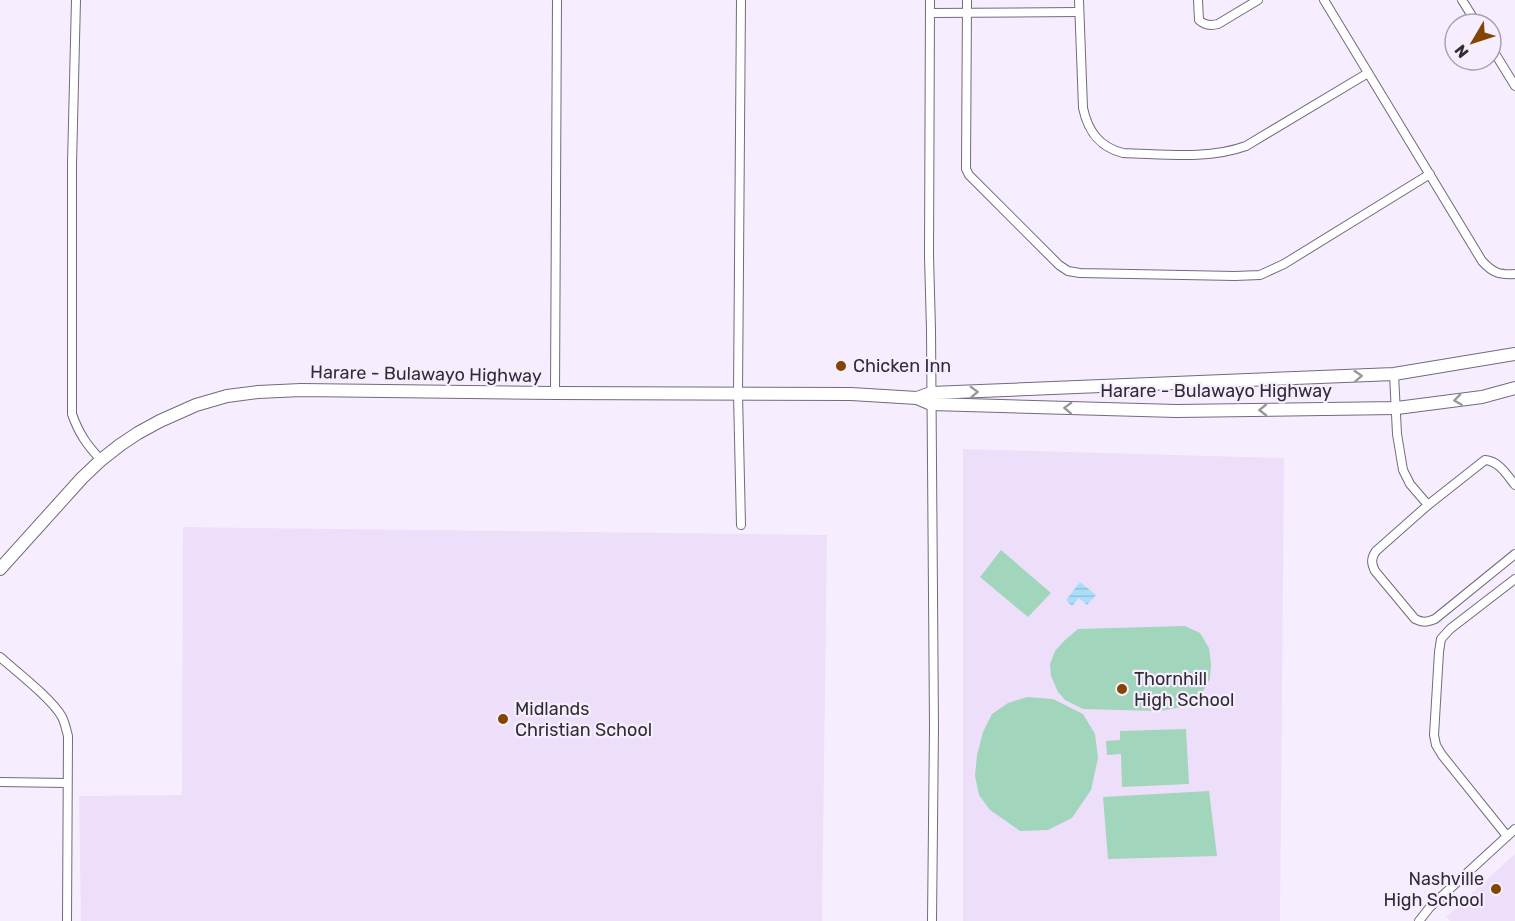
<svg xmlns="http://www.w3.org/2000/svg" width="1515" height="921" font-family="Rubik,sans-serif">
	<defs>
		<pattern id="water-rules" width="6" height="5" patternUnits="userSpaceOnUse" patternTransform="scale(1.5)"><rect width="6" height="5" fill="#aadef8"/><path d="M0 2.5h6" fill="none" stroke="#93bfd5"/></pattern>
	</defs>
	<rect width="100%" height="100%" fill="#f6eefe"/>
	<g fill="#eddffa">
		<polygon points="963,449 1284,458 1280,921 963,921"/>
		<polygon points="183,527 827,535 822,921 81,921 79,796 182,795"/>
		<polygon points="1515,854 1515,921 1450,921 1446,917"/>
	</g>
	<g fill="#a1d5bc">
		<polygon points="1001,550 1051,593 1028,617 980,577"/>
		<polygon points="1185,626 1200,633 1209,648 1211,664 1210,679 1202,693 1187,706 1160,711 1083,709 1065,700 1058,692 1051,676 1050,664 1055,651 1064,641 1078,629"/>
		<polygon points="1027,697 1053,699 1083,714 1095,734 1098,758 1091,790 1072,818 1048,830 1020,831 990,810 979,795 975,776 977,755 983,732 992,714 1008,703"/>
		<polygon points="1186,729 1189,784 1122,787 1121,754 1107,755 1106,741 1120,740 1120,731"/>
		<polygon points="1209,791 1217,856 1108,859 1103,797"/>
	</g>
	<polygon fill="url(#water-rules)" points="1080,582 1096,595 1087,605 1079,598 1072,606 1066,600"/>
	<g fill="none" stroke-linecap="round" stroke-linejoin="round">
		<g stroke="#736a7b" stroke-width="10">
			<g id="minor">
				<path d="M76,0L72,164V414C79,434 87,445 101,460"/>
				<polyline points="741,0 738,394 741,525"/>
				<polyline points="930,0 929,256 931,330 934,727 932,921"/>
				<polyline points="967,0 966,169 969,175 1059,265 1068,271 1080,273 1235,276 1260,275 1284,264 1430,174"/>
				<path d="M1079,0L1083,108C1088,131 1099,147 1123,153C1164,154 1207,160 1246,146L1368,73"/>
				<path d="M1198,0L1199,20C1204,25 1210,26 1218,24L1258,0"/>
				<path d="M1324,0L1482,261C1493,273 1499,275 1515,274"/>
				<polyline points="1462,0 1477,24"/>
				<polyline points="930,13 1079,12"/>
				<polyline points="1491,47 1515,86"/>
				<polyline points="1394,374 1397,434 1403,470 1410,484 1428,505"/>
				<polyline points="555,393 557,0"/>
				<path d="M1515,485C1507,475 1499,461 1485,460L1428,505L1376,551C1371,558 1371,563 1375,571L1415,619C1423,623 1427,622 1435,619L1515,554"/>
				<path d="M0,657C17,672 52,699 62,717C65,723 66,729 68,736L67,921"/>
				<polyline points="0,782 67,783"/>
				<polyline points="1507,836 1442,755 1436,745 1434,735 1439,652 1441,639 1450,629 1515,579"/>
				<polyline points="1419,921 1430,907 1515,829"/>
			</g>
		</g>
		<g stroke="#736a7b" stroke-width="14">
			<g id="highway">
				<polyline points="917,398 931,404 1176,411 1397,408 1482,397 1515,388"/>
				<polyline points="0,569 82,478 101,460 120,445 138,433 160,421 196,405 227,396 258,392 301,390 555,393 851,394 917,398 931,393 1394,374 1515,354"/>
			</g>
		</g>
		<use href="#minor" stroke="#fff" stroke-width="8"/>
		<use href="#highway" stroke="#fff" stroke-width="12"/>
	</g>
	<defs><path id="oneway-chevron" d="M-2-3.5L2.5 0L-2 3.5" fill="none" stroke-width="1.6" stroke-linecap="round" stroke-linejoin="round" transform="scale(1.5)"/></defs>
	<g stroke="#98969a">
		<use href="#oneway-chevron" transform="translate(1358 376) rotate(-3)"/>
		<use href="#oneway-chevron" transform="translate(974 392) rotate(-2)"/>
		<use href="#oneway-chevron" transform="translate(1458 400) rotate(172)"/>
		<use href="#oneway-chevron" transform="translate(1068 408) rotate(-178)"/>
		<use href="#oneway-chevron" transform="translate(1263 410) rotate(179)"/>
	</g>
	<g fill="#824502" stroke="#f6eefe" stroke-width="2">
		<circle cx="841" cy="366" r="6"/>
		<circle cx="1122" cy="689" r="6"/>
		<circle cx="503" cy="719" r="6"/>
		<circle cx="1496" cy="889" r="6"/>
	</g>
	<g text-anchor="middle" stroke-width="4.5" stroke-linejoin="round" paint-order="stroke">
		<g font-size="18" fill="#312d35" stroke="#f6eefe" text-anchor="start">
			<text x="853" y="372">Chicken Inn</text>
			<text x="1134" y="685">Thornhill<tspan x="1134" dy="21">High School</tspan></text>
			<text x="515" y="715">Midlands<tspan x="515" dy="21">Christian School</tspan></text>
			<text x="1484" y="885" text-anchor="end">Nashville<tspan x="1484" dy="21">High School</tspan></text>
		</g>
		<g font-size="18" fill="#312d35" stroke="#f6eefe">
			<text transform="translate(426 374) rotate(1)" y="6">Harare - Bulawayo Highway</text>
			<text x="1216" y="397">Harare - Bulawayo Highway</text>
		</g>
	</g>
	<g transform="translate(1473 42) rotate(231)"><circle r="28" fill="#f6eefe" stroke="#a7a1ae" stroke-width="1.5"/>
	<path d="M0-4.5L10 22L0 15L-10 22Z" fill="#824502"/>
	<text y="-9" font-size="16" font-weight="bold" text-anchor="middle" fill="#312d35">N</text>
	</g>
</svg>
